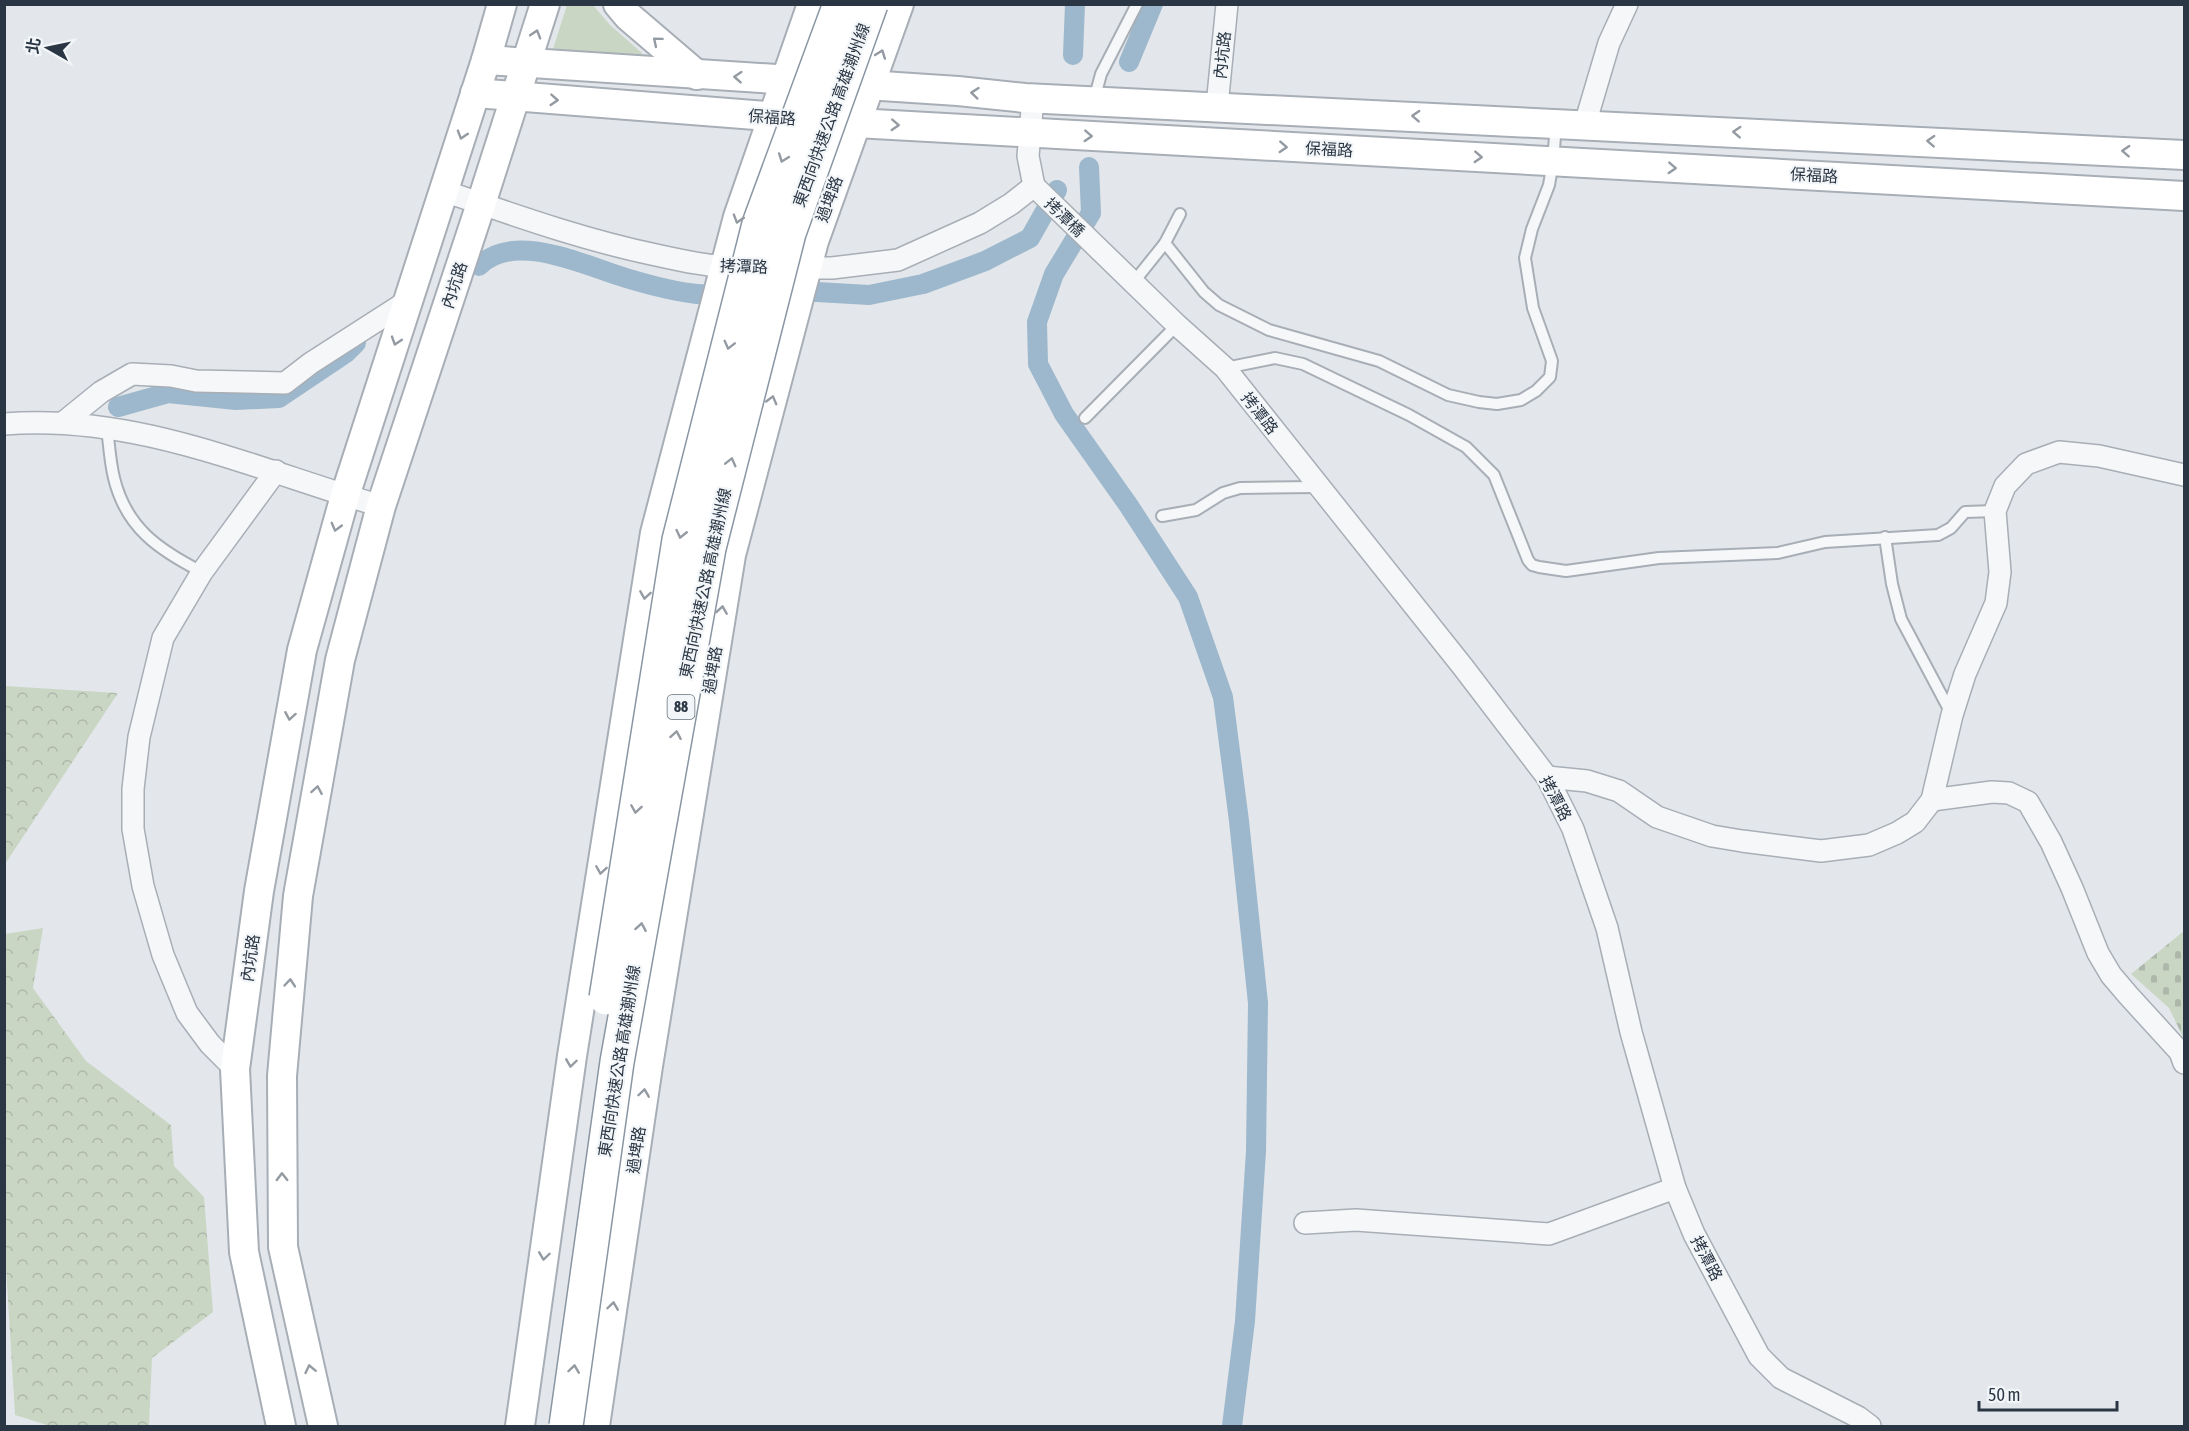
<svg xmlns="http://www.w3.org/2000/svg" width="2189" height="1431" font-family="'Asap Condensed','Noto Sans TC',sans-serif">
	<defs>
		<pattern id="forest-crowns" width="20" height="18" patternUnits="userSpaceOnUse" patternTransform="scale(1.5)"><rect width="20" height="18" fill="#cad6c4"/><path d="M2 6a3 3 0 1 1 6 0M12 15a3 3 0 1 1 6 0" fill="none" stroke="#aeb8aa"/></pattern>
		<pattern id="cemetery-stones" width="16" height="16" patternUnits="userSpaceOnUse" patternTransform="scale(1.5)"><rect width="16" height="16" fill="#cad6c4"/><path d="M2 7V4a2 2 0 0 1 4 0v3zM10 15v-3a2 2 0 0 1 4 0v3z" fill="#aeb8aa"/></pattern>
	</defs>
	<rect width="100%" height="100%" fill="#e3e7eb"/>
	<polygon fill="#cad6c4" points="567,5 593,5 610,25 642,53 641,55 553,49"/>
	<g fill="url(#forest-crowns)">
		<polygon points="5,686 118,693 5,864 4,686"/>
		<polygon points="43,928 33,988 86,1061 171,1125 174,1166 204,1197 213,1312 152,1358 149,1426 50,1426 15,1415 4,1235 5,934"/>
	</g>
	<polygon fill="url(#cemetery-stones)" points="2184,931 2184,1039 2169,1008 2131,974"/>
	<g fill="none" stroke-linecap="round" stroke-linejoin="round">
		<g stroke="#9db8cc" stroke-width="20">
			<polyline points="1073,55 1075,4"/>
			<polyline points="1129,62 1153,4"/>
			<polyline points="1089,167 1091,213 1054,274 1037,322 1038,364 1064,414 1129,506 1188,597 1223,697 1239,821 1258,1003 1256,1151 1245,1321 1232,1426"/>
			<path d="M479,266C515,230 585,266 626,278C646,284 677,292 697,294C708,295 719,294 729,294"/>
			<polyline points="789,292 817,292 869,295 923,284 985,261 1030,238 1057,190"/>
			<polyline points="118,407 168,393 236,400 279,398 346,353 356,343"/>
		</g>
		<g stroke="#a8aeb6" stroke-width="14">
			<g id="lane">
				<polyline points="1094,100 1101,74 1137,4"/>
				<polyline points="1165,243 1204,292 1219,305 1269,330 1379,361 1448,395 1479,402 1497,404 1521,400 1536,391 1550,377 1552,361 1533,308 1525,258 1532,229 1549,185 1553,161 1556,124"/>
				<polyline points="1133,283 1165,243 1180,214"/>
				<polyline points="1225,368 1275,358 1303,364 1409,415 1466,447 1494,475 1528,560 1532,565 1539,567 1566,571 1659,558 1778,553 1825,542 1938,535 1951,528 1965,512 1995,511"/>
				<polyline points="1085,418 1177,325"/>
				<path d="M107,427C109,444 110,462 114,478C126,528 159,550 202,572"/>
				<polyline points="1162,516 1196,510 1223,493 1240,488 1318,487"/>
				<polyline points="1885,537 1892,584 1901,619 1952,715"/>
			</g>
		</g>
		<g stroke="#a8aeb6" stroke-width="24">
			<g id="street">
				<polyline points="1033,98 1028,156 1034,186 1177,325 1225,368 1463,667 1547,777 1573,829 1607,928 1631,1032 1675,1188 1694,1234 1759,1356 1781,1378 1858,1417 1870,1426"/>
				<polyline points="1217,106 1227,4"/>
				<polyline points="1585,124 1609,43 1627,4"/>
				<path d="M444,191C514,215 584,240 656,255C683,261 711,267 738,267"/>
				<polyline points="794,268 832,268 898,260 980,223 1011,204 1034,186"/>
				<polyline points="64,422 101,392 132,374 171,376 196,381 285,383 311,363 409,300"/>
				<path d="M4,424C136,413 257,470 381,506"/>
				<polyline points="1547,777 1587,781 1619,791 1657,817 1712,836 1742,841 1821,851 1869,845 1897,833 1915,822 1932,800 1952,715 1965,674 1996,603 2000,572 1995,511 2005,486 2026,464 2059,452 2099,456 2184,475"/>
				<polyline points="1932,800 1992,792 2009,793 2028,802 2051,842 2072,888 2098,953 2111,975 2128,995 2180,1052 2184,1063"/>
				<polyline points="235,1069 210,1044 187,1013 163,955 143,886 133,829 133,789 139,737 163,638 202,572 276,471"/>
				<polyline points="1305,1223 1356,1220 1549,1234 1675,1188"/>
			</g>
		</g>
		<g stroke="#a8aeb6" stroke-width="32">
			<g id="secondary">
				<polyline points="618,4 628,16 697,75"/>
				<polyline points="486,60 958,91 1025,98 2184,155"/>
				<polyline points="475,93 856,123 2184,196"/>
				<polyline points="281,1426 244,1252 235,1069 259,891 302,650 345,496 486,60 502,4"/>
				<polyline points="323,1426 283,1247 282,1076 298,896 340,660 381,506 481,204 545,4"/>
				<polyline points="520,1426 572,1056 655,533 738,217 812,4"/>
				<polyline points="595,1426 648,1066 731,555 814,241 899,4"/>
			</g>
		</g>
		<use href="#lane" stroke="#f6f7f9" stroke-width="10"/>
		<use href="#street" stroke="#f6f7f9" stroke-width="21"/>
		<use href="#secondary" stroke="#fff" stroke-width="28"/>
		<g stroke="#8a96a3" stroke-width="36" stroke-linecap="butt">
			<g id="highway-bridge">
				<polyline points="606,998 679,540 759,224 840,4"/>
				<polyline points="566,1426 617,1062 709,548 789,233 871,4"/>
			</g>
		</g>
		<use href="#highway-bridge" stroke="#fff" stroke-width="33"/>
	</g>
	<defs><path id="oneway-chevron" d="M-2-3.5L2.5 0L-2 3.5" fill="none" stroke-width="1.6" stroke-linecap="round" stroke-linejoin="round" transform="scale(1.5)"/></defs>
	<g stroke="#949aa2">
		<use href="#oneway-chevron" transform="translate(536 34) rotate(-73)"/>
		<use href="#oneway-chevron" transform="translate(657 41) rotate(-140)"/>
		<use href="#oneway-chevron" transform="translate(881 54) rotate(-70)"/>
		<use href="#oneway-chevron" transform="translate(738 77) rotate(-176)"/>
		<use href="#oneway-chevron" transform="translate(975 93) rotate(-174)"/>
		<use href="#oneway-chevron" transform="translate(554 100) rotate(4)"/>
		<use href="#oneway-chevron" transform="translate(1416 116) rotate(-177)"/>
		<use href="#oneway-chevron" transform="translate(895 125) rotate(3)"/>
		<use href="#oneway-chevron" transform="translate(1737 132) rotate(-177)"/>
		<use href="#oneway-chevron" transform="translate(462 135) rotate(107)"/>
		<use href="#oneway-chevron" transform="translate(1088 136) rotate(3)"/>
		<use href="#oneway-chevron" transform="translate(1931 141) rotate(-177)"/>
		<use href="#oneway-chevron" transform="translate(1283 147) rotate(3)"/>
		<use href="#oneway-chevron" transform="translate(2126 151) rotate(-177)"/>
		<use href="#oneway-chevron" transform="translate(1478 157) rotate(3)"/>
		<use href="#oneway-chevron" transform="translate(783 158) rotate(110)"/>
		<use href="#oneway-chevron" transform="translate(1672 168) rotate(3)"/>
		<use href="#oneway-chevron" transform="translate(738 219) rotate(107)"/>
		<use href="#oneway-chevron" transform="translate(396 341) rotate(108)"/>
		<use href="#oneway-chevron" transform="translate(729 345) rotate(104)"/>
		<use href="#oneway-chevron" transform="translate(772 400) rotate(-75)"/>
		<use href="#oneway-chevron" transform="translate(731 462) rotate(-76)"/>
		<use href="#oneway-chevron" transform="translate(336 527) rotate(105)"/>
		<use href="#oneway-chevron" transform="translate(681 534) rotate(103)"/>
		<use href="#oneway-chevron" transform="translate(645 595) rotate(99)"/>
		<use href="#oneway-chevron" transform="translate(722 610) rotate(-81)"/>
		<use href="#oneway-chevron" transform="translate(290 716) rotate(100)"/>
		<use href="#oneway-chevron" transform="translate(676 735) rotate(-80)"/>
		<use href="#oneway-chevron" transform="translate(317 790) rotate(-80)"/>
		<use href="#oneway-chevron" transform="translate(636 809) rotate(99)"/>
		<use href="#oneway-chevron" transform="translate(601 870) rotate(99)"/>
		<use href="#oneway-chevron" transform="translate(641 927) rotate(-80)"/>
		<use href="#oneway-chevron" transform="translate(290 983) rotate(-85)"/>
		<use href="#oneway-chevron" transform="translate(571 1063) rotate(98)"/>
		<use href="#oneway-chevron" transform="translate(644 1093) rotate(-82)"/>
		<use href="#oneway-chevron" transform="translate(282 1177) rotate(-91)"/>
		<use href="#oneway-chevron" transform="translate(544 1256) rotate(98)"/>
		<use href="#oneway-chevron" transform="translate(613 1306) rotate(-82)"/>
		<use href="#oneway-chevron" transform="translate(310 1369) rotate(-102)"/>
		<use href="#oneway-chevron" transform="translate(574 1369) rotate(-82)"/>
	</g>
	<g text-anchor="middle" stroke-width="4.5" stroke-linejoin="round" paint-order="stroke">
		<rect fill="#f3f6f8" stroke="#66707a" stroke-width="1.5" x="667.5" y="695" width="27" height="24" rx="4.5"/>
		<g font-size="15" font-weight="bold" fill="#2a3644">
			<text x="681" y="712">88</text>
		</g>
		<g font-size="16" fill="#2a3644" stroke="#f3f6f8">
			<text transform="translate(1222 55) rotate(-84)" y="6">內坑路</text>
			<text transform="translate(831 115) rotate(-70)" y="6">東西向快速公路 高雄潮州線</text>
			<text transform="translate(772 117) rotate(4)" y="6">保福路</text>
			<text transform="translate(1329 149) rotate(3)" y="6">保福路</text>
			<text transform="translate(1814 175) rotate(3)" y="6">保福路</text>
			<text transform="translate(829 199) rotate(-70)" y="6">過埤路</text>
			<text transform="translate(1065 217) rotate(44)" y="6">拷潭橋</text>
			<text transform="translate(744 266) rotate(2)" y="6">拷潭路</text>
			<text transform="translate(454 285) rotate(-72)" y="6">內坑路</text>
			<text transform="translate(1260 413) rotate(52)" y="6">拷潭路</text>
			<text transform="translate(705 583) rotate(-78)" y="6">東西向快速公路 高雄潮州線</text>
			<text transform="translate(712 670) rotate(-81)" y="6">過埤路</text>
			<text transform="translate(1556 798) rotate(62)" y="6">拷潭路</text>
			<text transform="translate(250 958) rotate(-82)" y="6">內坑路</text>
			<text transform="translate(619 1061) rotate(-81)" y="6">東西向快速公路 高雄潮州線</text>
			<text transform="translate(636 1150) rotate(-82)" y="6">過埤路</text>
			<text transform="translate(1707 1258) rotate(62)" y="6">拷潭路</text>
		</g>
	</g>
	<rect width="2189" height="1431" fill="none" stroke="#2a3644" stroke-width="12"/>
	<g transform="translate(48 48) rotate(279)" stroke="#f3f6f8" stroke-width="4.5" paint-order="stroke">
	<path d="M0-4.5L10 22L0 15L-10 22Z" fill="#2a3644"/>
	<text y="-9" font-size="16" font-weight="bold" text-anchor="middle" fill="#2a3644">北</text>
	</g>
	<path d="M1979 1401v9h138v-9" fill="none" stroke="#2a3644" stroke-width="3"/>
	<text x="1988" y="1401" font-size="18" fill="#2a3644" stroke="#f3f6f8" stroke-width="4.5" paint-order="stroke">50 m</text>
</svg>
